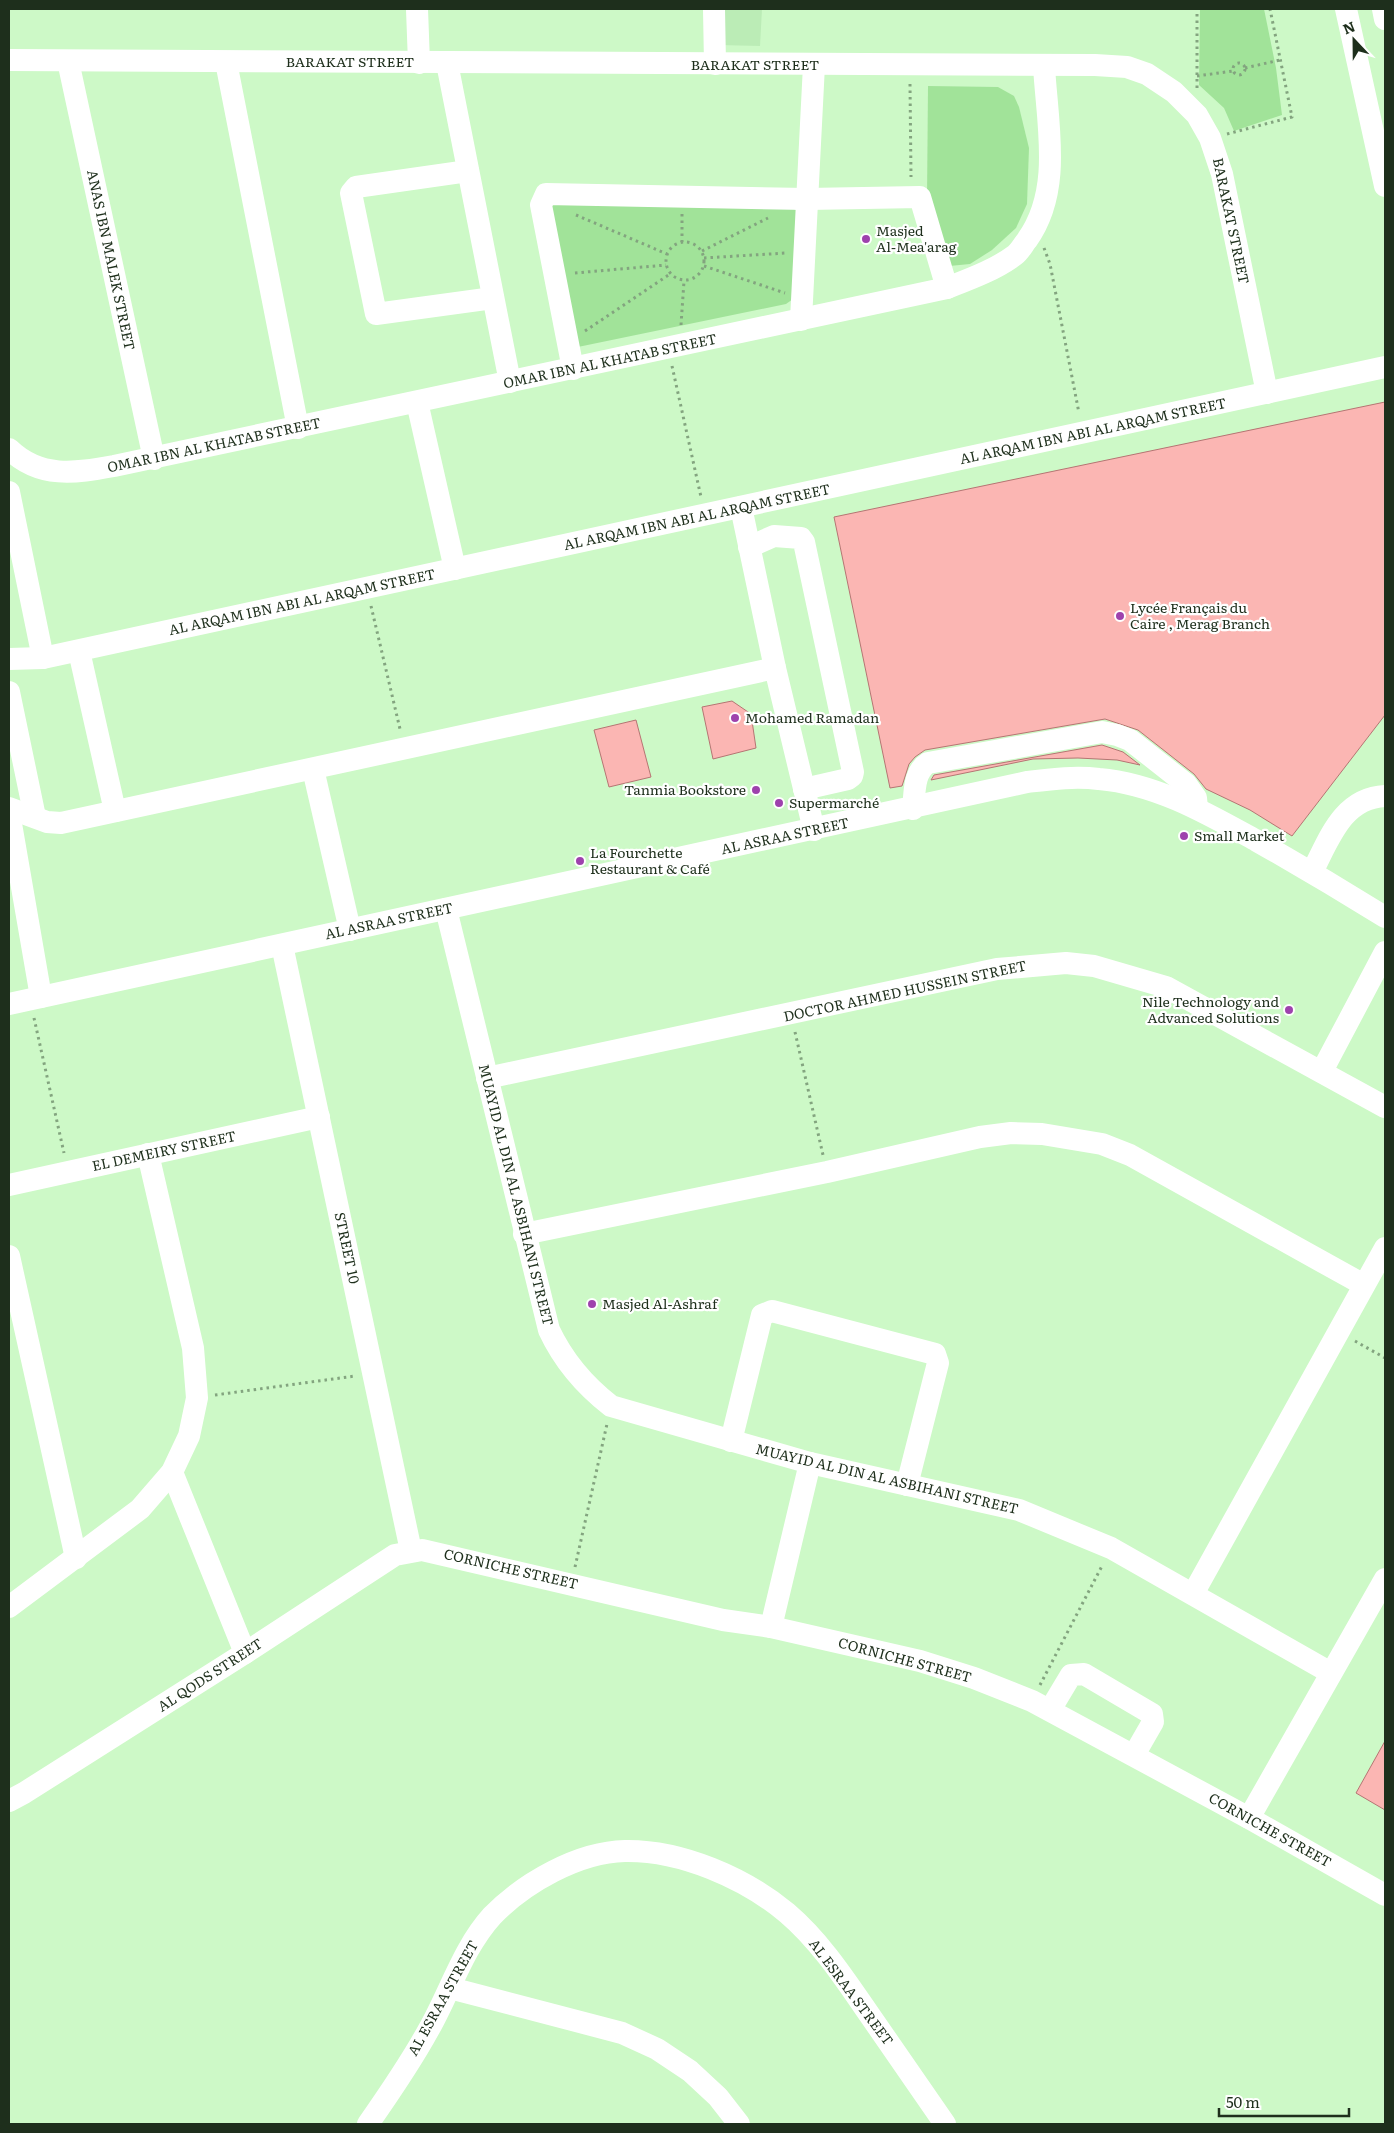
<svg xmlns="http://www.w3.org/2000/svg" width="1394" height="2133" font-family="Literata,serif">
	<rect width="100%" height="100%" fill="#cdf9c7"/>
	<polygon fill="#bbecb6" points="720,9 762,9 760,46 719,45"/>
	<g fill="#a1e399">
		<polygon points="1200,9 1264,9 1276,68 1282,115 1234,131 1224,108 1199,85"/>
		<polygon points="928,86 998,87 1014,96 1019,107 1029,148 1027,204 1016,228 992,250 970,264 939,267 927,199"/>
		<polygon points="783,203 801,213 800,294 786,304 573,348 543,205"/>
	</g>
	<g fill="#fbb6b3" stroke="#b57573">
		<polygon points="1385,402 1385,715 1292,836 1250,810 1206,789 1194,774 1138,730 1105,719 925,750 915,757 909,764 902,786 890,788 834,517"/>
		<polygon points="732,701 751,714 756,748 713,759 702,707"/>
		<polygon points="636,720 651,777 609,787 594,730"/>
		<polygon points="1102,745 1123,752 1140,765 1117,760 1078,758 1033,759 931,780 934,775"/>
		<polygon points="1385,1741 1385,1810 1356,1793"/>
	</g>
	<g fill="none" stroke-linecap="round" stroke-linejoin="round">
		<g stroke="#83a47f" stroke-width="3" stroke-dasharray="2.5 4" stroke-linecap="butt">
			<circle cx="1239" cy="69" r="6"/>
			<polyline points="1245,68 1280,60"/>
			<polyline points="1197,76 1233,71"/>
			<polyline points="910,84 911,177"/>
			<polyline points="1197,88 1197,9"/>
			<polyline points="1227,134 1292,117 1270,9"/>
			<polyline points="682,214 682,242"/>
			<polyline points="576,215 667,254"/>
			<circle cx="685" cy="261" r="19"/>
			<polyline points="1044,248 1050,264 1079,413"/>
			<polyline points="702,251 768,218"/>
			<polyline points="704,258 786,253"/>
			<polyline points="704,266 785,293"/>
			<polyline points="575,273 666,265"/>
			<polyline points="681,325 684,281"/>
			<polyline points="585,331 670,274"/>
			<polyline points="672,366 701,497"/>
			<polyline points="371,606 400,729"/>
			<polyline points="34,1018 64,1153"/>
			<polyline points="795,1032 823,1155"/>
			<polyline points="1355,1341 1385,1358"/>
			<polyline points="215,1395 355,1376"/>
			<polyline points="575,1567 607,1424"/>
			<polyline points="1040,1685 1103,1564"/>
		</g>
		<g stroke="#fff" stroke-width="22">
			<polyline points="417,9 419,63"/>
			<polyline points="714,9 715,64"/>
			<polyline points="1346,9 1385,186"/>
			<polyline points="1383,9 1385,19"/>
			<polyline points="9,60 1095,65 1127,67 1147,74 1174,92 1197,115 1210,138 1222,174 1267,393"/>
			<polyline points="68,61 154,459"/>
			<polyline points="226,62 298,428"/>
			<polyline points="447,63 510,382"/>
			<polyline points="468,171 356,187 351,193 376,314 493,298"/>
			<polyline points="801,320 814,65"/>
			<polyline points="573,369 541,205 546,194 807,199 920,197 947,288"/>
			<polyline points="417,402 455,569"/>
			<path d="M9,449C40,479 75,473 114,466L947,288C970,279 995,270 1015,255C1020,251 1023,245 1027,240C1063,190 1047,123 1044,66"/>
			<polyline points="9,492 43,658"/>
			<polyline points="741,507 775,668 814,830"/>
			<polyline points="749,547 774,536 801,538 804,542 853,772 852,776 848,779 804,789"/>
			<polyline points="79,651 115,811"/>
			<polyline points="9,659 43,658 1385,367"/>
			<polyline points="9,692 35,817"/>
			<polyline points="313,769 350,930"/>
			<polyline points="9,808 47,822 61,823 775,668"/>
			<path d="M913,809C915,793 913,772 928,763L1102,732L1117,735L1130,740L1186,784L1196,798L1197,808"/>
			<polyline points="9,812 41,997"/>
			<path d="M1312,872C1329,840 1342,798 1385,796"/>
			<path d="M446,909L549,1330C564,1362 584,1385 611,1406L810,1463L1019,1510L1111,1548L1331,1673"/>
			<polyline points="282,945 411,1551"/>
			<path d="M9,1004L1027,782C1052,779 1075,776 1099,779C1157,784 1208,814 1257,841C1301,866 1343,891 1385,917"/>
			<polyline points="1322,1071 1385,952"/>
			<polyline points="487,1078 997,969 1066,963 1094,966 1166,987 1385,1107"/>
			<polyline points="9,1185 319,1117"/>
			<polyline points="524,1234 827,1172 980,1137 1011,1133 1042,1134 1102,1144 1130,1155 1364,1285"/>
			<polyline points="9,1256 76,1558"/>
			<polyline points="731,1441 762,1315 772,1311 935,1354 938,1363 907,1485"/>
			<polyline points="172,1472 245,1653"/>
			<polyline points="1193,1594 1385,1248"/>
			<polyline points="9,1607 140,1509 172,1472 189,1436 197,1398 193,1348 148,1154"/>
			<polyline points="771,1627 810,1463"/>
			<polyline points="1050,1710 1071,1675 1084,1674 1152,1714 1153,1722 1134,1755"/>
			<polyline points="9,1801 24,1793 245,1653 395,1555 422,1550 723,1620 771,1627 920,1661 974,1678 1032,1701 1249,1818 1385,1895"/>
			<polyline points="1249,1818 1385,1579"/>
			<polyline points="450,1988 622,2033 657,2049 690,2071 718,2097 739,2124"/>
			<path d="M368,2124C389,2094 411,2062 429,2029C450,1992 463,1948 492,1916C524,1883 578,1852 625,1851C681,1850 745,1878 787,1913C821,1942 846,1981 871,2017C896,2053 921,2089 945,2124"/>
		</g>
	</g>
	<g fill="#9e42ad" stroke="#fff" stroke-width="2">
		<circle cx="866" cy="239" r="5"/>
		<circle cx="1120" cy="616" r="5"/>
		<circle cx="735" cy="718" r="5"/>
		<circle cx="756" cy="790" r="5"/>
		<circle cx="779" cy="803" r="5"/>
		<circle cx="1184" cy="836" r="5"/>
		<circle cx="580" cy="861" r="5"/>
		<circle cx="1289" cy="1010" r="5"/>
		<circle cx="592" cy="1304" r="5"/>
	</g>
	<g text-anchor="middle" stroke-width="4.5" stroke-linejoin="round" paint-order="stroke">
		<g font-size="14" fill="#1e2f1c" stroke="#fff">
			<text x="350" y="67">BARAKAT STREET</text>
			<text x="755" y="70">BARAKAT STREET</text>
			<text transform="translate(1231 221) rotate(78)" y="5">BARAKAT STREET</text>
			<text transform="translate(111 260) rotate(78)" y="5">ANAS IBN MALEK STREET</text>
			<text transform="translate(610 361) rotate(-12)" y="5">OMAR IBN AL KHATAB STREET</text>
			<text transform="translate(1093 431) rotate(-12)" y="5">AL ARQAM IBN ABI AL ARQAM STREET</text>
			<text transform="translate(214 445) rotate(-12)" y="5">OMAR IBN AL KHATAB STREET</text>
			<text transform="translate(697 517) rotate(-12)" y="5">AL ARQAM IBN ABI AL ARQAM STREET</text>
			<text transform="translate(302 602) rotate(-12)" y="5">AL ARQAM IBN ABI AL ARQAM STREET</text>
			<text transform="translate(785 836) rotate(-12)" y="5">AL ASRAA STREET</text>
			<text transform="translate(389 921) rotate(-12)" y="5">AL ASRAA STREET</text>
			<text transform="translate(905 991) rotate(-12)" y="5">DOCTOR AHMED HUSSEIN STREET</text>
			<text transform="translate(164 1151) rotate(-12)" y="5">EL DEMEIRY STREET</text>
			<text transform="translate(516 1195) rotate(76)" y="5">MUAYID AL DIN AL ASBIHANI STREET</text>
			<text transform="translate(347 1248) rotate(78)" y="5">STREET 10</text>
			<text transform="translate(887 1479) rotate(13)" y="5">MUAYID AL DIN AL ASBIHANI STREET</text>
			<text transform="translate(511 1569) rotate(13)" y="5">CORNICHE STREET</text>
			<text transform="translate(905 1660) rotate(15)" y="5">CORNICHE STREET</text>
			<text transform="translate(210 1675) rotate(-33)" y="5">AL QODS STREET</text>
			<text transform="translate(1270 1830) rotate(29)" y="5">CORNICHE STREET</text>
			<text transform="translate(851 1992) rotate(53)" y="5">AL ESRAA STREET</text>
			<text transform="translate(443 1998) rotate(-61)" y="5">AL ESRAA STREET</text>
		</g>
		<g font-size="14" fill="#1e2f1c" stroke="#fff" text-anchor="start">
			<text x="876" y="236">Masjed<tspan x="876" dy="16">Al-Mea'arag</tspan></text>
			<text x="1130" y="613">Lycée Français du<tspan x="1130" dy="16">Caire , Merag Branch</tspan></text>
			<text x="745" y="723">Mohamed Ramadan</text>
			<text x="746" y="795" text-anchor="end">Tanmia Bookstore</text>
			<text x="789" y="808">Supermarché</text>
			<text x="1194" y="841">Small Market</text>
			<text x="590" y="858">La Fourchette<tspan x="590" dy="16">Restaurant &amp; Café</tspan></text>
			<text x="1279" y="1007" text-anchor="end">Nile Technology and<tspan x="1279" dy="16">Advanced Solutions</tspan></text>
			<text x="602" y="1309">Masjed Al-Ashraf</text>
		</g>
	</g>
	<rect width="1394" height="2133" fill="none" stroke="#1e2f1c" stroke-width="20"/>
	<g transform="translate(1354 40) rotate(338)" stroke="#ffffff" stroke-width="4" paint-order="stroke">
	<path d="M0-4L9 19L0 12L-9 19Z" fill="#1e2f1c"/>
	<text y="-8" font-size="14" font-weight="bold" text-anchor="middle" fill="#1e2f1c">N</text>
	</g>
	<path d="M1219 2108v8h130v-8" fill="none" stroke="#1e2f1c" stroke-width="2.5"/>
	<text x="1226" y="2108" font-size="15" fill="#1e2f1c" stroke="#ffffff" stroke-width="4" paint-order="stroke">50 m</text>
</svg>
